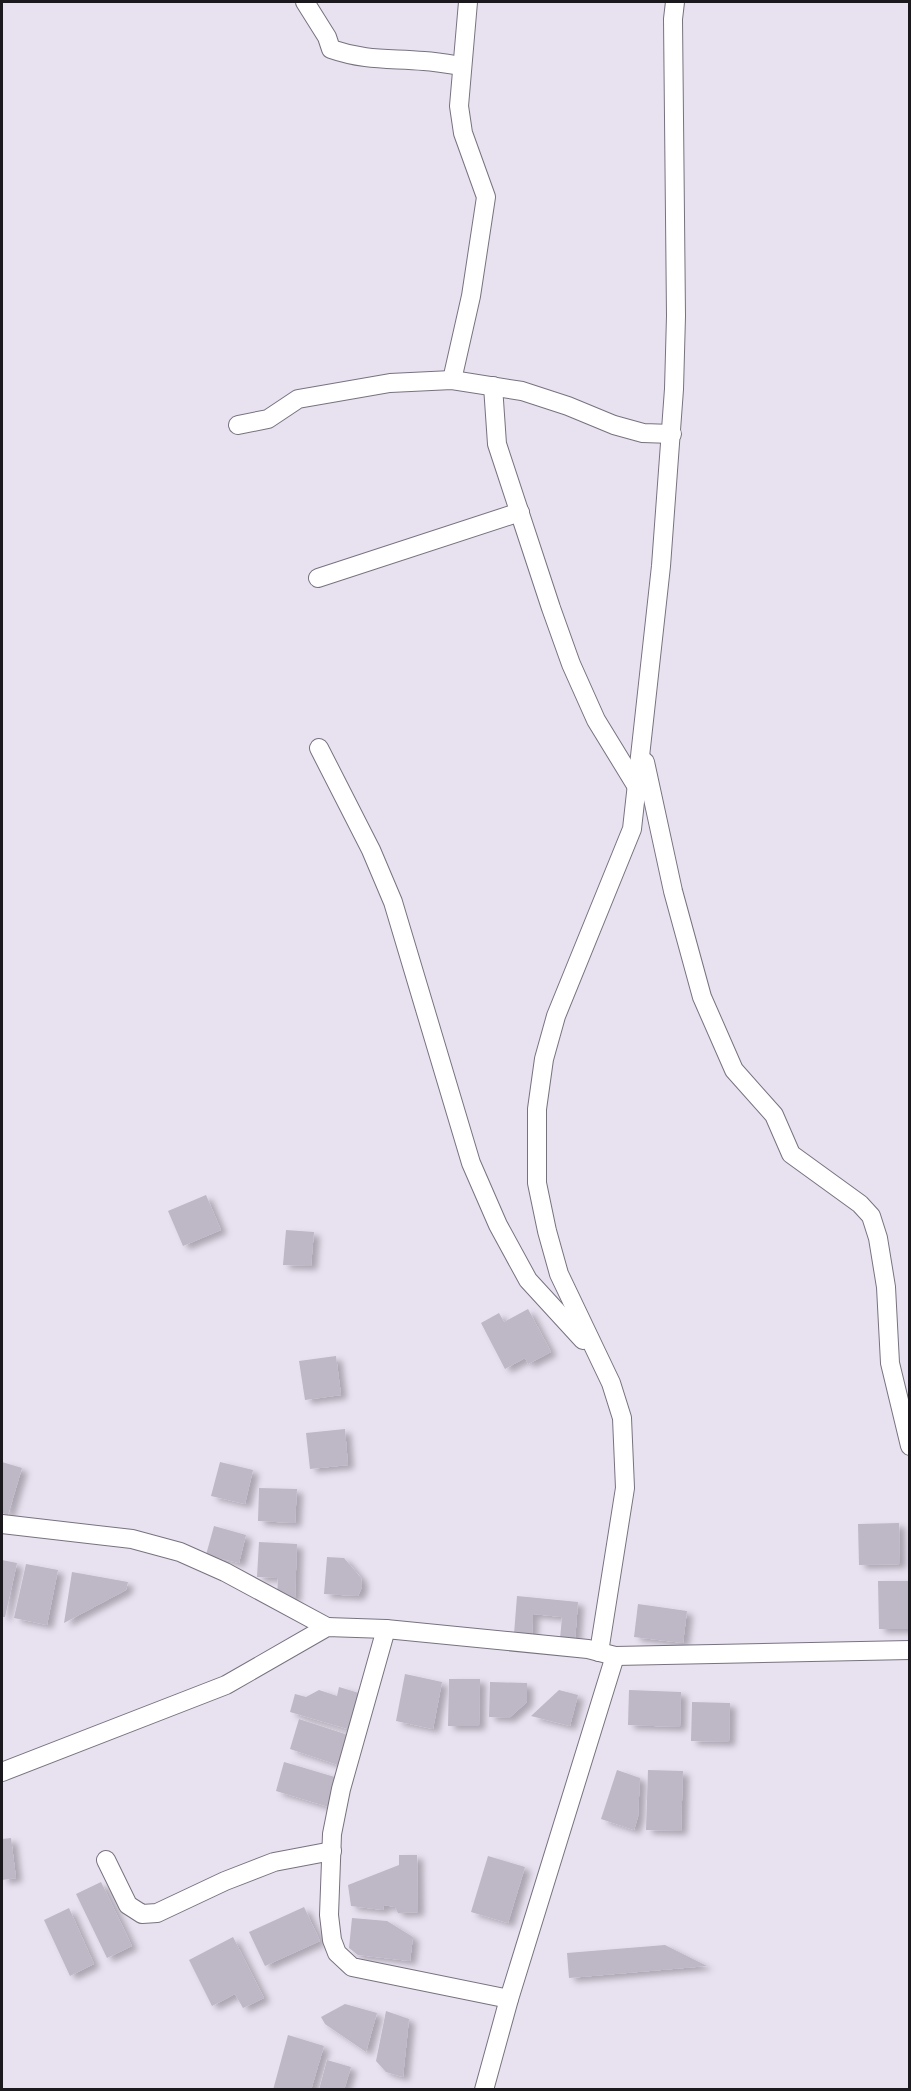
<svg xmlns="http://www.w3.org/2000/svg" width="911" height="2091" font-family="'Fira Sans',sans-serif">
	<defs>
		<filter id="shadow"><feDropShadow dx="6" dy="4" stdDeviation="3" flood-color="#0004"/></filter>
	</defs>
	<rect width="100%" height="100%" fill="#e8e1f0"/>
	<g fill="#beb7c5" filter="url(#shadow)">
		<polygon points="206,1195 221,1230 183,1246 168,1211"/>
		<polygon points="286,1230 314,1232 311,1266 283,1265"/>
		<polygon points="528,1309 551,1352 528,1364 525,1358 505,1369 481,1323 499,1313 504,1322"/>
		<polygon points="336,1356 341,1395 305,1400 299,1361"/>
		<polygon points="345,1429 348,1465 310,1469 306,1433"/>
		<polygon points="2,1462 22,1468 8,1515 2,1513"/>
		<polygon points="220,1462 253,1470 245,1504 211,1496"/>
		<polygon points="259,1488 297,1489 295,1523 258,1521"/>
		<polygon points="899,1523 900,1564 859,1565 858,1524"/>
		<polygon points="214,1526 246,1535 239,1563 206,1555"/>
		<polygon points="259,1542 297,1544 295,1598 277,1598 278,1578 257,1577"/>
		<polygon points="327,1557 344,1558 361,1578 362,1587 358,1596 324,1594"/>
		<polygon points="2,1560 17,1563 5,1617 2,1617"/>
		<polygon points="26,1564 58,1570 47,1625 14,1618"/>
		<polygon points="72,1572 128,1582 126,1590 64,1623"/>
		<polygon points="878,1581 909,1581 910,1629 879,1629"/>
		<polygon points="517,1596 578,1602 575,1641 560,1639 562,1617 533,1614 532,1636 514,1634"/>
		<polygon points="638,1604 687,1611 683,1643 634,1637"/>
		<polygon points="405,1674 442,1682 433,1729 396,1721"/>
		<polygon points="449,1679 480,1679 479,1726 448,1726"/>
		<polygon points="490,1682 527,1683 527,1702 509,1718 489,1717"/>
		<polygon points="339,1687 362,1694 351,1730 290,1712 295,1694 306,1697 319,1690 337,1696"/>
		<polygon points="559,1690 578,1695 570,1726 531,1716"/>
		<polygon points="629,1690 681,1692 680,1727 628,1725"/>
		<polygon points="692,1702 730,1703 729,1742 691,1741"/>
		<polygon points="299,1719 348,1735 338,1765 290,1749"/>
		<polygon points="284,1762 338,1778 329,1807 276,1791"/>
		<polygon points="617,1770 640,1778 638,1817 634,1830 601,1819"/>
		<polygon points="648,1770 683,1771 681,1831 646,1830"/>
		<polygon points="11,1838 16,1878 2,1880 2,1839"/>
		<polygon points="399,1855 417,1855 418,1912 398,1913 395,1907 384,1905 383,1910 351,1906 348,1885 399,1865"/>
		<polygon points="488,1856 525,1867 508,1923 471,1912"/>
		<polygon points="101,1882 132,1946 107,1958 76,1894"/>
		<polygon points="304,1907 320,1941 265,1966 249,1932"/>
		<polygon points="69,1908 94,1964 70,1976 44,1920"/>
		<polygon points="352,1918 387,1921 413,1937 410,1961 358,1955 349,1948"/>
		<polygon points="233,1937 264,1998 243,2008 235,1994 212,2006 189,1960"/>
		<polygon points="665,1945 707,1966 569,1978 567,1953"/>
		<polygon points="345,2004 377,2013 366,2052 325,2024 321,2017"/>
		<polygon points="386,2011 409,2019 403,2077 386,2072 376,2061"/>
		<polygon points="288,2035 324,2046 311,2090 273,2090"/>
		<polygon points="327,2060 351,2067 344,2090 319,2090"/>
	</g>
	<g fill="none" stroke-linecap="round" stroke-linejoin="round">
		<g stroke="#78727f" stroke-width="20">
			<g id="minor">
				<path d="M305,2L327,37L331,49C366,61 389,58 424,61C437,62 449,64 462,66"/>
				<polyline points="452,380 471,296 486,197 463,133 459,106 468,2"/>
				<polyline points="493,386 497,444 551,608 571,664 596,720 637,787"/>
				<polyline points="238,425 268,419 298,399 390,383 452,380 522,391 568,406 614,425 643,433 672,434"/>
				<polyline points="318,578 520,512"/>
				<polyline points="319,748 371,850 393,902 471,1163 498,1225 528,1280 583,1340"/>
				<polyline points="645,762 673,891 702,997 734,1070 774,1115 791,1154 860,1204 871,1216 878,1238 886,1287 890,1363 910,1446"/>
				<polyline points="2,1524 132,1539 180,1552 225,1572 327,1627"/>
				<polyline points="386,1629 341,1789 332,1834 329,1915 332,1940 337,1953 352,1967 509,1999"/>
				<polyline points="599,1652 625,1488 622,1418 611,1383 559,1274 547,1231 537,1183 537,1109 544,1059 556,1016 632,829 661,566 674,389 676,316 673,19 675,2"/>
				<polyline points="2,1772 226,1685 327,1627 386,1629 588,1649 615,1656 910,1650"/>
				<polyline points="106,1860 128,1905 142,1914 157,1913 225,1881 274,1862 332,1851"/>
				<polyline points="484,2090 509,1999 615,1656"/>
			</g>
		</g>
		<use href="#minor" stroke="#fff" stroke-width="18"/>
	</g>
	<rect width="911" height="2091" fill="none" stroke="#1b191e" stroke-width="6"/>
</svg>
